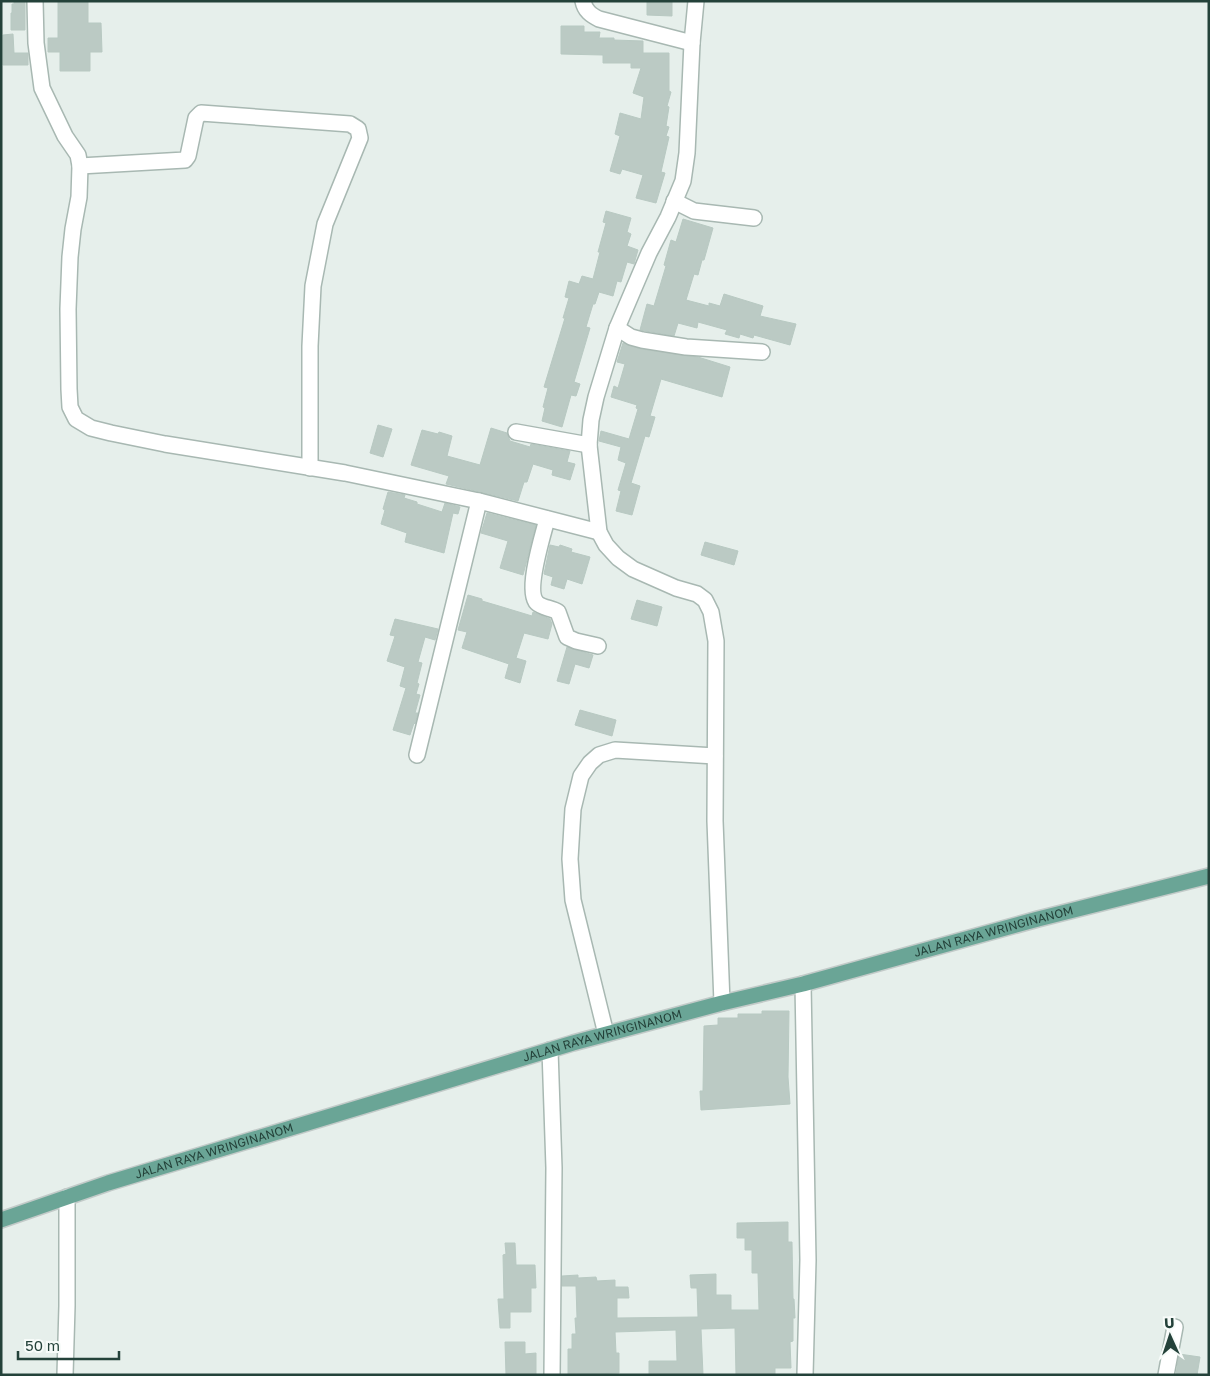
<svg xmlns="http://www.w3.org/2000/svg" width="1210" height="1376" font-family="'Golos Text',sans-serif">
	<rect width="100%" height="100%" fill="#e6efeb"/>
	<g fill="#bbcac4" stroke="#b8c9c2">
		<polygon points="14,1 25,1 25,30 11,30 11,13 12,13 12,4 14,4"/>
		<polygon points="58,1 88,1 88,23 101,23 102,52 90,52 90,71 60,71 60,52 48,52 48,38 58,38"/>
		<polygon points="647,1 672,1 672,16 647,15"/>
		<polygon points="561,26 584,26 584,32 600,32 599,38 614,38 614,40 643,41 643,53 669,53 669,91 671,92 667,106 669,107 666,126 669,127 666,136 669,137 661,172 665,173 656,203 636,198 643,175 622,169 620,174 610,171 620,136 615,134 620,113 641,119 644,97 633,93 641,68 631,68 631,63 603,63 603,55 561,54"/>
		<polygon points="13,34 14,53 28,53 28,65 3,65 3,35"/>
		<polygon points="606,211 631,218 627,232 631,234 627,246 638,250 634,264 627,262 621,282 617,281 613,296 599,292 595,304 593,304 586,327 590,328 574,382 580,384 576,396 571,395 562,427 542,421 545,408 543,407 548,388 544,387 565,318 563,318 569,298 565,297 569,281 579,284 582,276 593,279 600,252 598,252 606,223 603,222"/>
		<polygon points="683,219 713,228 704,260 702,260 698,275 694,274 686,300 709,306 709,303 720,306 724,294 763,306 760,316 796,324 790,345 754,335 753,338 740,334 739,338 725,334 727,330 698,322 697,328 678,323 674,336 640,330 647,304 654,306 666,266 664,265 671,240 676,242"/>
		<polygon points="623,343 641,349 698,357 730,367 722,397 661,379 650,416 655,417 649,437 645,436 631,483 640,486 632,515 616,511 621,491 618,490 626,463 618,460 621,447 599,441 601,431 629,439 638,409 636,408 637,405 611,397 614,386 618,388 625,364 617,362"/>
		<polygon points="378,425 392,429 383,457 370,453"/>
		<polygon points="491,428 507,433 510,441 530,447 531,444 570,451 567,462 575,464 570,480 552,475 553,470 533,464 527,482 524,482 518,501 446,484 449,476 411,465 422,430 438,434 439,432 452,436 447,456 480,465"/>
		<polygon points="388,492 405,495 404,498 417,502 417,504 442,512 445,503 460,507 458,514 453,513 444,553 405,542 407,533 381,524 385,510 383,509"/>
		<polygon points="487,513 536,525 523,575 500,568 508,541 481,533"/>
		<polygon points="705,542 738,551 734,565 701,555"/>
		<polygon points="550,545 559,547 560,545 572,549 571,552 590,557 582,584 567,579 564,589 551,585 553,577 544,574"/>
		<polygon points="468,595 482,599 482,601 499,606 532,616 533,612 550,619 552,624 548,639 524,633 516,658 526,661 520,683 505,678 509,664 462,648 467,632 458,630"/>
		<polygon points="637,600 662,607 657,626 631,619"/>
		<polygon points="395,619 438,629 435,640 425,637 418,662 422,663 417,683 419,684 416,694 420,695 415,713 418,713 415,724 414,723 410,735 393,730 406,688 400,686 405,667 387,661 395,636 390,635"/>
		<polygon points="567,647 593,655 589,668 575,664 569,684 557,681"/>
		<polygon points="580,710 616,720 612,736 575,725"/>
		<polygon points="762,1011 789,1011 788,1077 790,1104 701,1110 700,1091 703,1091 704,1026 718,1025 718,1018 738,1018 738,1014 762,1014"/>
		<polygon points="788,1222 788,1242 792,1242 793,1299 794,1299 795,1318 793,1318 793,1341 790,1342 791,1368 775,1368 775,1375 736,1375 735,1328 701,1329 703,1375 649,1375 649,1361 677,1361 676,1330 615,1332 616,1353 619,1353 619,1373 568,1375 568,1349 572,1349 572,1334 576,1334 575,1318 577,1318 576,1286 562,1286 562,1276 578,1275 578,1278 596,1277 597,1281 615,1280 615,1287 628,1287 629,1298 617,1298 617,1318 698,1317 697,1288 691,1288 690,1275 716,1274 716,1295 731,1295 731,1310 759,1310 758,1273 752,1273 752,1250 745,1250 745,1238 737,1238 737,1223"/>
		<polygon points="505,1243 515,1243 516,1265 535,1265 536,1288 531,1288 531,1312 510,1312 510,1328 500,1328 498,1299 504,1299 503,1255 506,1254"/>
		<polygon points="505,1342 525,1342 525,1354 536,1353 536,1375 506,1375"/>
		<polygon points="1179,1354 1200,1357 1197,1375 1176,1375"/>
	</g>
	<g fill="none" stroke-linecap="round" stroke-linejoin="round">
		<g stroke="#a8b8b2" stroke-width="18">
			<g id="minor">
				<polyline points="35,1 36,43 42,88 65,136 78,155 80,166 79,197 73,229 70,257 68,309 69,389 70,407 76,419 91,428 111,433 165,444 345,473 479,501 599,532"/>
				<path d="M583,1C585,11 591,15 599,19L692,43"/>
				<polyline points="696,1 692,43 687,153 683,181 668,217 649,253 617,328 596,397 591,420 589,445 599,532 606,545 618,558 633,569 676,588 697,594 705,600 711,612 716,641 715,821 722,1003"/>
				<polyline points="80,166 185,160 188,156 196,118 201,113 350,124 358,129 360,138 325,224 313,286 310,346 310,468"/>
				<polyline points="674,201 694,211 754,218"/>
				<polyline points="617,328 631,337 642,340 686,347 762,352"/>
				<polyline points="516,432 589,445"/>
				<path d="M547,519C543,535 525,591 537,603C542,608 552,608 558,612L567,637L576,641L598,646"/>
				<polyline points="417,755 479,501"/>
				<polyline points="803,984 808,1260 805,1375"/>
				<polyline points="606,1034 573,900 570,859 573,809 581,776 590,763 599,755 615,750 715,756"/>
				<polyline points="550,1050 554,1168 552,1375"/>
				<polyline points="65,1375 67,1306 67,1197"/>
				<polyline points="1166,1375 1175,1327"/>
			</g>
		</g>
		<g stroke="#c2cac8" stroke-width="18">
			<g id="major">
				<path id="s1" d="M1,1220L108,1183L573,1043L722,1003L803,984L1038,919L1209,876"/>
			</g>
		</g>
		<use href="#minor" stroke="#fff" stroke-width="15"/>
		<use href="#major" stroke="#6aa596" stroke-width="15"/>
	</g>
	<g text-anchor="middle" stroke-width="4.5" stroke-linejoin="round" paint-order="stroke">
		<g font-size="12" fill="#24423a" stroke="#f7fbf9">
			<text dy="4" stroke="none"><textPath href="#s1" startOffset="1034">JALAN RAYA WRINGINANOM</textPath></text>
			<text dy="4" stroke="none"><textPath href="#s1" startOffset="629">JALAN RAYA WRINGINANOM</textPath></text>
			<text dy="4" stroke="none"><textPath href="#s1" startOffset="224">JALAN RAYA WRINGINANOM</textPath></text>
		</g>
	</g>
	<rect width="1210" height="1376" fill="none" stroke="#24423a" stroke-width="5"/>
	<g transform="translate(1170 1336) rotate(357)" stroke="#f7fbf9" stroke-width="4" paint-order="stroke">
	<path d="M0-4L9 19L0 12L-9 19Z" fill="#24423a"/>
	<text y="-8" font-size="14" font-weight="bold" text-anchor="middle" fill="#24423a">U</text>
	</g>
	<path d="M18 1351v8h101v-8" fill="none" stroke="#24423a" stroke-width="2.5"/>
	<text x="25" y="1351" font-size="15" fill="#24423a" stroke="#f7fbf9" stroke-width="4" paint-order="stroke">50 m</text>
</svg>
